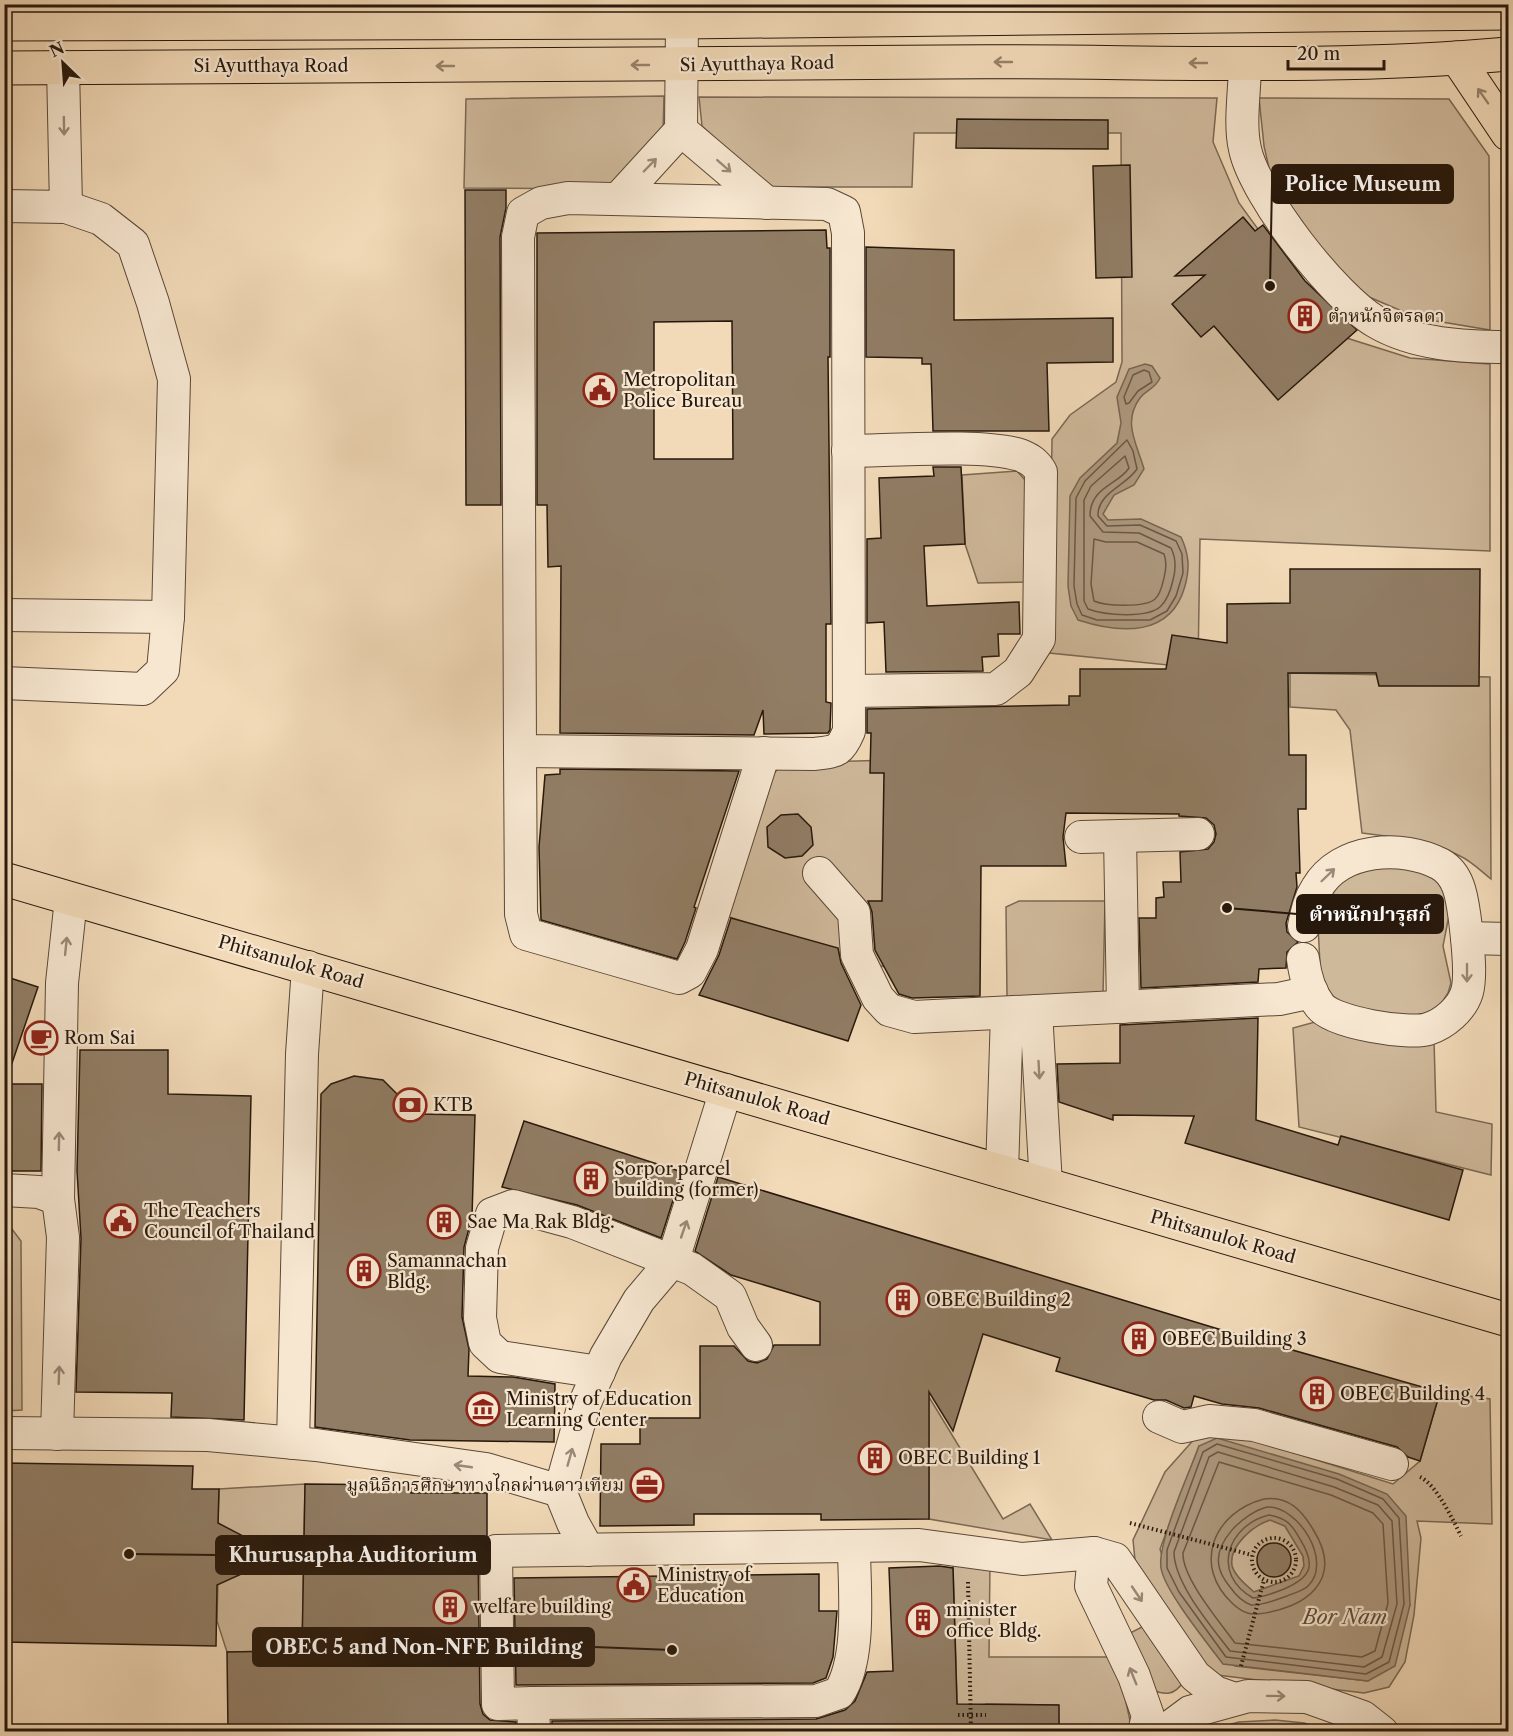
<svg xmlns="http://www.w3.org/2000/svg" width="1513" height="1736" font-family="'Libre Caslon Text','Noto Serif Thai',serif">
	<rect width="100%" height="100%" fill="#f2dab8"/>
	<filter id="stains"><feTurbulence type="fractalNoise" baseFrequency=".00333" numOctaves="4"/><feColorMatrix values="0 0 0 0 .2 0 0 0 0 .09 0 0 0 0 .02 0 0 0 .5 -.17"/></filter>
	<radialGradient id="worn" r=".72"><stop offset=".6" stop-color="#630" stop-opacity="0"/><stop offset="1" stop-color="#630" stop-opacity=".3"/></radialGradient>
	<g fill="#cfb99b" stroke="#7b6854" stroke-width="1.5" fill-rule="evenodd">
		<polygon points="664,96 663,132 622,181 605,189 464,188 466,99"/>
		<polygon points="699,97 1217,98 1213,142 1239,203 1334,334 1410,358 1490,364 1490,551 1200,539 1198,668 1049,653 1052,439 1070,415 1116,382 1122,362 1121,133 914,133 912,187 768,187 702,126"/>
		<polygon points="1259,98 1449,99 1489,156 1490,330 1436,321 1404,312 1362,294 1329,264 1273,186 1264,146"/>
		<polygon points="1017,471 1025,480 1027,582 978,583 965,544 962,475"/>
		<path d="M1290,673L1490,677L1491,879C1481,871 1471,861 1460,856C1430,840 1394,837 1362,833L1350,730L1336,710L1290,707Z"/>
		<polygon points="892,760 894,970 726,916 773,774 784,763"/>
		<polygon points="1396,863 1435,877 1451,905 1443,946 1451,983 1448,993 1439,1007 1418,1017 1366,1018 1334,997 1321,983 1318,926 1321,903 1346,875"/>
		<polygon points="1019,901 1105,901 1103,995 1007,998 1006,907"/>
		<polygon points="1315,1022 1434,1040 1436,1112 1492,1124 1491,1175 1299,1127 1293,1028"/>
		<polygon points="5,1220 21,1241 22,1410 5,1411"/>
		<path d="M1440,1392L1490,1399L1492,1524L1417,1521L1421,1538L1414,1615L1405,1662L1389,1687L1364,1693L1217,1675L1198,1658L1135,1560L1133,1540L1165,1472L1197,1436L1237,1435L1393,1484L1420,1461ZM1199,1446L1410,1605L1368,1681L1235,1666L1214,1652L1174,1595L1160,1549Z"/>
		<polygon points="929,1397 1003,1519 1030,1504 1052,1540 929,1519"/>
		<path d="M305,1484L302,1651L227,1652L217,1621L218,1578C235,1579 245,1575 254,1560L218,1531L219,1489Z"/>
		<path d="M1270,1520L1285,1526L1303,1556L1304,1566L1299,1576L1254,1592C1246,1585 1235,1576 1232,1566C1228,1546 1254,1525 1270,1520Z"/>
		<polygon points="990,1561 989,1657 1116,1657 1131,1725 1126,1731 1059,1731 1058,1705 986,1704 986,1731 955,1731 958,1731 953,1565"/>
		<path d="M1146,1625L1183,1682C1175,1695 1165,1696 1151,1689L1128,1634Z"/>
		<polygon points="1275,1720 1304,1723 1330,1731 1205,1731 1239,1722"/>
	</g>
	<g fill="#ad987e" stroke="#776550" stroke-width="1.5" fill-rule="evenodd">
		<path d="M1145,364L1152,366L1160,378C1155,389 1147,389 1140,398C1122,422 1137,444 1144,469L1134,485L1114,495L1103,514L1108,520L1141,519L1181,537C1189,554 1190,568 1185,586C1171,637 1121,634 1078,620L1071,606L1068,586L1070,496L1080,478L1117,443L1121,423L1117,397L1129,369Z"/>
		<path d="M1217,1438L1339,1474L1387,1494L1406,1516L1410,1605L1395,1666L1368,1681L1223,1664C1208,1644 1164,1590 1161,1568C1157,1542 1189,1474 1199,1446ZM1270,1520L1285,1526L1303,1556L1304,1566L1299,1576L1254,1592C1246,1585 1235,1576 1232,1566C1228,1546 1254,1525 1270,1520Z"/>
	</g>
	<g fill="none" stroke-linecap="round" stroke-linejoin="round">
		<g stroke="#6a5845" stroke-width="1.5">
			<polygon points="1144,370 1149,372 1152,382 1138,391 1129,403 1126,404 1124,397 1133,375"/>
			<path d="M1127,440L1133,451L1137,469C1126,486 1097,493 1098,516L1107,526L1140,525L1176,541L1182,554L1183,573L1176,596L1167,611L1150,620H1097L1082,615L1077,604L1074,586L1076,498L1085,481Z"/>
			<path d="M1125,456L1129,468C1118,485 1090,487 1090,516L1103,532L1139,533L1171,548C1176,558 1176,569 1173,580C1171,589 1168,599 1161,606C1148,619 1104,615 1088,609L1084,601V500L1091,486Z"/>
			<path d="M1094,539L1106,542H1137L1164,554C1167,562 1166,570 1164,578C1162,585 1161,594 1155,599C1145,608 1105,606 1094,601L1091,584Z"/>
			<polygon points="1217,1444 1337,1479 1383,1499 1399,1518 1404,1604 1389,1662 1366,1674 1226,1657 1179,1592 1167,1568 1167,1550 1203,1452"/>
			<path d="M1218,1452L1334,1487L1378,1505L1392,1521L1397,1604L1382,1657L1364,1667L1230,1651C1211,1626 1174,1583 1174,1552L1209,1457Z"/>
			<path d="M1219,1462L1331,1495L1373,1513L1383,1524L1388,1603L1375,1651L1362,1657L1235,1643C1220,1622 1182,1578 1183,1553Z"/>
			<path d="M1264,1499C1289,1495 1303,1512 1314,1531C1344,1580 1306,1609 1257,1614C1247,1615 1240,1610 1233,1604C1191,1565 1214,1512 1264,1499Z"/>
			<path d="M1267,1507C1299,1506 1333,1562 1308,1586C1303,1591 1294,1593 1287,1596C1276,1600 1264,1605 1251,1605C1243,1602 1235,1594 1230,1587C1226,1582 1222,1576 1220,1570C1211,1543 1244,1513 1267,1507Z"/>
			<path d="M1269,1515C1287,1518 1292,1525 1300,1539C1316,1565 1312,1577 1284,1589C1274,1593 1264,1597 1253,1598C1210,1574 1228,1525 1269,1515Z"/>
		</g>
	</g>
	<g fill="#917d65" stroke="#27180c" stroke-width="1.5" fill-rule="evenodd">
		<polygon points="957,119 1108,120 1108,149 956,148"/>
		<polygon points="1130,165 1132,277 1096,278 1093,166"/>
		<polygon points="465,190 506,190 506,208 500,237 501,505 466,505"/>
		<polygon points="1243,217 1255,231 1263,225 1305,281 1357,330 1278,400 1214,326 1201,337 1172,304 1205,275 1175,276"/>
		<path d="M826,230L827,248H830V357H828L831,624H826V702L831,703L830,730L828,733L764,734L763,710L754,735L560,733L561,566L548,567L547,505H537V233ZM732,321L733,459H654V322Z"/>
		<polygon points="866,247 954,250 954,320 1113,318 1113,362 1047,363 1049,431 933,431 931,364 922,364 922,358 866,357"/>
		<polygon points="933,467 961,467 965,544 924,546 927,606 1019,602 1020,634 998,634 999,656 982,657 983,671 886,672 884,622 867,623 867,539 881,538 879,478 934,476"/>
		<polygon points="1290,569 1480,569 1479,686 1379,686 1376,673 1288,673 1289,755 1306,755 1306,809 1298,809 1300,873 1296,873 1297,887 1286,923 1287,932 1298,942 1287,952 1286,968 1259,969 1258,982 1141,988 1139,918 1156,918 1156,898 1164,897 1163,882 1181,882 1180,852 1208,849 1214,842 1216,834 1214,825 1206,818 1179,816 1179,814 1066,813 1063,837 1066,866 981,866 980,996 912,998 899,994 875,950 872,912 868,901 882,901 884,773 870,773 871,733 867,733 867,709 1069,705 1069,696 1080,696 1080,669 1166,669 1172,635 1227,643 1227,604 1290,603"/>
		<polygon points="560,769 739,771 694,907 696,908 685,942 677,959 541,920 539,847 545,775 560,774"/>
		<polygon points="798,814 811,827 813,845 802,856 785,858 768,847 767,827 781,815"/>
		<polygon points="731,918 838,948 841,963 861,1005 848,1041 699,995 719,955"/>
		<polygon points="4,976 38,987 9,1072 4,1071"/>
		<polygon points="1258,1018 1256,1120 1338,1145 1341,1136 1463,1170 1449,1220 1185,1143 1194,1116 1113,1115 1113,1120 1059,1102 1057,1064 1120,1063 1120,1025"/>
		<polygon points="80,1050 168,1050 168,1094 251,1096 244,1420 171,1417 172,1393 76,1392 81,1238 77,1171"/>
		<polygon points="354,1076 383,1080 417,1114 475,1115 472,1217 464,1247 462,1317 469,1349 468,1376 513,1377 555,1384 554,1442 410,1440 315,1427 321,1094 331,1084"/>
		<polygon points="4,1084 42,1084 41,1171 4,1171"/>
		<polygon points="524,1121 682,1172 661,1238 577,1205 502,1187"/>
		<polygon points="718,1177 1215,1328 1440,1392 1420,1461 1408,1457 1397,1447 1259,1408 1222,1404 1194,1396 1191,1407 1184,1408 1166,1400 1154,1400 1056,1371 1060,1358 983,1334 953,1431 929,1392 929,1519 821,1520 821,1514 694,1514 694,1525 600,1526 601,1444 640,1444 640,1418 700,1418 700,1346 734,1346 748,1361 757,1363 767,1359 774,1345 820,1345 820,1302 731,1275 695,1251"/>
		<polygon points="4,1463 193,1466 192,1489 219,1489 218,1523 245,1537 253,1548 254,1560 248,1571 217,1585 216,1646 4,1642"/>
		<polygon points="305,1484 411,1485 411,1493 487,1493 487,1536 481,1542 478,1551 480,1704 483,1714 490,1720 516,1722 516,1731 228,1731 227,1652 302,1651"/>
		<circle cx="1274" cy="1560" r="17"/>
		<polygon points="939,1566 953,1568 957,1704 1059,1705 1059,1731 552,1731 552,1721 816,1719 845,1710 855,1701 867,1672 893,1671 889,1568"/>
		<polygon points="819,1574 819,1611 837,1611 833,1657 826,1678 813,1683 516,1685 514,1578"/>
	</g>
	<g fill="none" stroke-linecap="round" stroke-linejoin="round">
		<g stroke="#5a4837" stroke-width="34">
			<g id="minor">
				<path d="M1245,63C1245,90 1239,123 1245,149C1255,196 1334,297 1376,322C1415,345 1464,347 1508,347"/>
				<polyline points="63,67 66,207"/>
				<polyline points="681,130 767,203"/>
				<path d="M568,198L827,204L844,212L848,233L849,731C840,752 837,751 815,754L520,751L518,237L523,213L541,203Z"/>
				<polyline points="618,199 681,130 682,22"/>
				<polyline points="4,206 66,207 101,219 133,244 153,303 174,379 168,617 163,670 143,689 4,683"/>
				<path d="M848,451C894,451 979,443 1020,455C1030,459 1036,463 1041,472L1039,639L1018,672L996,689L849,691"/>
				<polyline points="4,615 168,617"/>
				<polyline points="520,751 521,914 526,934 679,978 690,972 702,949 764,753"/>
				<polyline points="1120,836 1123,1007"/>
				<polyline points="1081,837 1198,834"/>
				<polyline points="819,873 854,913 857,955 878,998 889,1010 914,1017 1279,999 1312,992"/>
				<polyline points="1467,938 1508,939"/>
				<path d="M1303,959C1305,975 1310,993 1320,1006C1333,1023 1409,1035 1428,1029C1444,1024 1462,1009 1467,992C1472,974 1467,939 1465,920C1462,899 1460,875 1440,864C1402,844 1340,848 1317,888C1309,900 1307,912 1304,926"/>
				<polyline points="1036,1011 1046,1185"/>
				<polyline points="1002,1172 1007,1013"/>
				<polyline points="4,1190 39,1192 58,1199 63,1237 57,1434"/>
				<polyline points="58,1199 62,983 71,899"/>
				<polyline points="599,1372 500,1357 485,1343 480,1318 482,1248 492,1214 513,1206 572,1222 692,1269 730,1296 743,1327 756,1345"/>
				<polyline points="1159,1417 1182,1427 1209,1421 1254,1425 1392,1464"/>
				<polyline points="4,1433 208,1435 316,1445 486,1469 560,1491"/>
				<polyline points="293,1443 302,1054 308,967"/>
				<polyline points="588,1550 573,1523 560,1491 584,1405 606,1356 639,1300 673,1260 726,1090"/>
				<path d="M533,1703L816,1701L839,1693C862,1657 854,1588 854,1546"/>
				<polyline points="534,1732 533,1703 498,1704 496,1551 919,1545 1022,1559 1094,1553"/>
				<polyline points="1144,1732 1148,1716 1134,1676 1091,1586 1094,1553 1115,1559 1195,1676 1215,1692 1235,1699"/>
				<polyline points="1163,1732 1190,1712 1248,1696 1307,1697 1363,1717 1382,1732"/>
			</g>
		</g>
		<g stroke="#27180c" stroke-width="35">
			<g id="major">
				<polyline points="4,24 682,22 1508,13"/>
				<polyline points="1457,58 1508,134"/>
				<path d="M4,68C317,66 629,64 942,62C1130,60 1320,71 1508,54"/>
				<polyline points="4,879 1508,1320"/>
			</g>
		</g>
		<g stroke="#27180c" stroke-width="4" stroke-dasharray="1.5 3" stroke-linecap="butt">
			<path d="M1420,1477C1436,1484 1453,1520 1461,1536"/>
			<polyline points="1130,1523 1252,1555"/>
			<circle cx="1274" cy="1560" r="22"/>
			<polyline points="968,1582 971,1732"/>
			<polyline points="1241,1666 1264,1580"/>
		</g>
		<use href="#minor" stroke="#f7e7d1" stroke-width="32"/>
		<use href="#major" stroke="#f2dab8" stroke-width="33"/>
		<polyline stroke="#27180c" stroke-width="4" stroke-dasharray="1.5 3" stroke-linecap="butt" points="958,1715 986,1715"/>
	</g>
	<defs><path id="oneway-shaft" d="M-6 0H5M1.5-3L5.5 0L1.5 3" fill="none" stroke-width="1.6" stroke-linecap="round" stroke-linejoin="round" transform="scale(1.5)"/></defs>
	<g stroke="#97836b">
		<use href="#oneway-shaft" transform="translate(1003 62) rotate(-180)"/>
		<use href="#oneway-shaft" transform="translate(1198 63) rotate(-180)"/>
		<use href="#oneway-shaft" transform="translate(640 65) rotate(180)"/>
		<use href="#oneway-shaft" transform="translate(445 66) rotate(180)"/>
		<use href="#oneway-shaft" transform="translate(1483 96) rotate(-125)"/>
	</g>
	<g stroke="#998a78">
		<use href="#oneway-shaft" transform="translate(64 126) rotate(89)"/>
		<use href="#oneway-shaft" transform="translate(650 165) rotate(-46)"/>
		<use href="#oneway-shaft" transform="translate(724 166) rotate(41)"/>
		<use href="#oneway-shaft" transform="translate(1328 875) rotate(-44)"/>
		<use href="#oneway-shaft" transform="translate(66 946) rotate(-84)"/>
		<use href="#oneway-shaft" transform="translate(1467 973) rotate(90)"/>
		<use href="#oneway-shaft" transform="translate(1039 1070) rotate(87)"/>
		<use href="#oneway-shaft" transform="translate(59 1141) rotate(-89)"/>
		<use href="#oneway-shaft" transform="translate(684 1229) rotate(-71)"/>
		<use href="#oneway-shaft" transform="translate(59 1375) rotate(-88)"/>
		<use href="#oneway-shaft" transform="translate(570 1457) rotate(-74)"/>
		<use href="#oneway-shaft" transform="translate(463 1466) rotate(-172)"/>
		<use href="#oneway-shaft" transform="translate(1137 1594) rotate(56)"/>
		<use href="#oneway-shaft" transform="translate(1133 1676) rotate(-112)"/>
		<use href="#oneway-shaft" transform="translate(1276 1696) rotate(1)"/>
	</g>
	<defs>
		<g id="building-ring" transform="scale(1.725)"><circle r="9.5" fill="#f7e7d1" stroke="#8f2418" stroke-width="1.5"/><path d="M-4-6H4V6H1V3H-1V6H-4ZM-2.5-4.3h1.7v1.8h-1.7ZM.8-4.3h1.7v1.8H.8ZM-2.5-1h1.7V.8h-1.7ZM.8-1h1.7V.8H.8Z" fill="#8f2418"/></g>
		<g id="civic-ring" transform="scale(1.725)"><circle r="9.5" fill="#f7e7d1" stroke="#8f2418" stroke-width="1.5"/><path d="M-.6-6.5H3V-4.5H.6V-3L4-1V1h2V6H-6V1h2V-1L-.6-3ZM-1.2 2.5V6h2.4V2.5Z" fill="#8f2418"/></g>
		<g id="cafe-ring" transform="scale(1.725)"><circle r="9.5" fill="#f7e7d1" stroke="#8f2418" stroke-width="1.5"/><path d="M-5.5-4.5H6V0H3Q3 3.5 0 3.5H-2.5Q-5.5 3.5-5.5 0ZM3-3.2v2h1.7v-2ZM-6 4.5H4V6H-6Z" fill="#8f2418"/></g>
		<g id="bank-ring" transform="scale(1.725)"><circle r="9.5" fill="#f7e7d1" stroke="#8f2418" stroke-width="1.5"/><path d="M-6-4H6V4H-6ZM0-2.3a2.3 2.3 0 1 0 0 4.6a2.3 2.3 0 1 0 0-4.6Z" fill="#8f2418"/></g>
		<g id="museum-ring" transform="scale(1.725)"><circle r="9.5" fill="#f7e7d1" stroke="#8f2418" stroke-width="1.5"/><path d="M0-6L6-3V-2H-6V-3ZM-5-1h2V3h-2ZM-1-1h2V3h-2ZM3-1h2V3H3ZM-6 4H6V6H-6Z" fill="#8f2418"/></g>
		<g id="office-ring" transform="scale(1.725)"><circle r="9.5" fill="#f7e7d1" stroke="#8f2418" stroke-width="1.5"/><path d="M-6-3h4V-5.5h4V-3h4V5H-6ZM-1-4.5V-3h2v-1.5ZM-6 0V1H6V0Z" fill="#8f2418"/></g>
	</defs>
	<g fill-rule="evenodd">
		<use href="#building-ring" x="1305" y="316"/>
		<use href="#civic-ring" x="600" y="390"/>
		<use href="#cafe-ring" x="41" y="1038"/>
		<use href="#bank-ring" x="410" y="1105"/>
		<use href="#building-ring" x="591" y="1179"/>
		<use href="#civic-ring" x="121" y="1221"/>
		<use href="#building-ring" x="444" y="1222"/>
		<use href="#building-ring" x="364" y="1271"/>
		<use href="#building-ring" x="903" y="1300"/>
		<use href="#building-ring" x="1139" y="1339"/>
		<use href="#building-ring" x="1317" y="1394"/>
		<use href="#museum-ring" x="483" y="1409"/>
		<use href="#building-ring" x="875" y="1458"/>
		<use href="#office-ring" x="647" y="1485"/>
		<use href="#civic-ring" x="634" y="1585"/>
		<use href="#building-ring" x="450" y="1607"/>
		<use href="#building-ring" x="923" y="1620"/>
	</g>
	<g text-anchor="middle" stroke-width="4.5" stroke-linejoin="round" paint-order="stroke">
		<g font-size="18" fill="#27180c" stroke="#f7e7d1">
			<text transform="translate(757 64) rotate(-1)" y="6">Si Ayutthaya Road</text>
			<text x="271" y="72">Si Ayutthaya Road</text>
			<text transform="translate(291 962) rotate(16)" y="6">Phitsanulok Road</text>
			<text transform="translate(757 1099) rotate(16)" y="6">Phitsanulok Road</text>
			<text transform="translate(1223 1237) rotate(16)" y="6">Phitsanulok Road</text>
		</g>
		<g font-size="18" fill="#27180c" stroke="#f7e7d1" text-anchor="start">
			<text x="1328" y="322">ตำหนักจิตรลดา</text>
			<text x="623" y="386">Metropolitan<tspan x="623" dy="21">Police Bureau</tspan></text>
			<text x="64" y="1044">Rom Sai</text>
			<text x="433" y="1111">KTB</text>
			<text x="614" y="1175">Sorpor parcel<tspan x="614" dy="21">building (former)</tspan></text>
			<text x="144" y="1217">The Teachers<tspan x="144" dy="21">Council of Thailand</tspan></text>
			<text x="467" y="1228">Sae Ma Rak Bldg.</text>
			<text x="387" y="1267">Samannachan<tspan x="387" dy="21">Bldg.</tspan></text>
			<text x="926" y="1306">OBEC Building 2</text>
			<text x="1162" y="1345">OBEC Building 3</text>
			<text x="1340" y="1400">OBEC Building 4</text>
			<text x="506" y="1405">Ministry of Education<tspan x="506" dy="21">Learning Center</tspan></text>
			<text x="898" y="1464">OBEC Building 1</text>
			<text x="624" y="1491" text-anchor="end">มูลนิธิการศึกษาทางไกลผ่านดาวเทียม</text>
			<text x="657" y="1581">Ministry of<tspan x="657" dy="21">Education</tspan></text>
			<text x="473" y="1613">welfare building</text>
			<text x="946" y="1616">minister<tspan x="946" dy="21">office Bldg.</tspan></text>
		</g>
		<g font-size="20" font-style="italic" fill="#5d4b3a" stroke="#f7e7d1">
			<text x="1345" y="1624">Bor Nam</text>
		</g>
	</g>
	<path fill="none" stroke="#27180c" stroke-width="2" d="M1270 286L1272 184M1227 908L1297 914M129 1554L216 1555M672 1650L594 1647"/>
	<g fill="#27180c" stroke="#f7e7d1" stroke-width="2">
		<circle cx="1270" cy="286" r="6"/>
		<circle cx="1227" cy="908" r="6"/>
		<circle cx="129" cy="1554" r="6"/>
		<circle cx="672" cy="1650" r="6"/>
	</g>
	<g fill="#27180c" stroke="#27180c" stroke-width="2">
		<rect x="1272" y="165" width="181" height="38" rx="6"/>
		<rect x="1297" y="895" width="146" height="38" rx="6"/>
		<rect x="216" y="1536" width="274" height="38" rx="6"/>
		<rect x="253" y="1628" width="341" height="38" rx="6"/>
	</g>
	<g font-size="20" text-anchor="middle" font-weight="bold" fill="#fff">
		<text x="1363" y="191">Police Museum</text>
		<text x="1370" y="921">ตำหนักปารุสก์</text>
		<text x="353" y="1562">Khurusapha Auditorium</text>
		<text x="424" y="1654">OBEC 5 and Non-NFE Building</text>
	</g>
	<rect width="1513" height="1736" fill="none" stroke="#f2dab8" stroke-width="24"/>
	<rect x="6" y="6" width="1501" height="1724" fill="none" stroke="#27180c" stroke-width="3"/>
	<rect x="12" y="12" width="1489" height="1712" fill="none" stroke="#27180c" stroke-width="1.5"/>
	<g transform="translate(63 63) rotate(335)" stroke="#f7e7d1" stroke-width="4.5" paint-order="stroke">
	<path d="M0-4.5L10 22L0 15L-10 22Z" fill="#27180c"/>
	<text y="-9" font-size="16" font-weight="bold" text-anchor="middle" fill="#27180c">N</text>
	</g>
	<path d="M1288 60v9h96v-9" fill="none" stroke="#27180c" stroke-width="3"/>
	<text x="1297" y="60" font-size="18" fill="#27180c" stroke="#f7e7d1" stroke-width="4.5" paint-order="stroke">20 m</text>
	<rect width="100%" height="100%" filter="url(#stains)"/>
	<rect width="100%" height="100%" fill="url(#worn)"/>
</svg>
